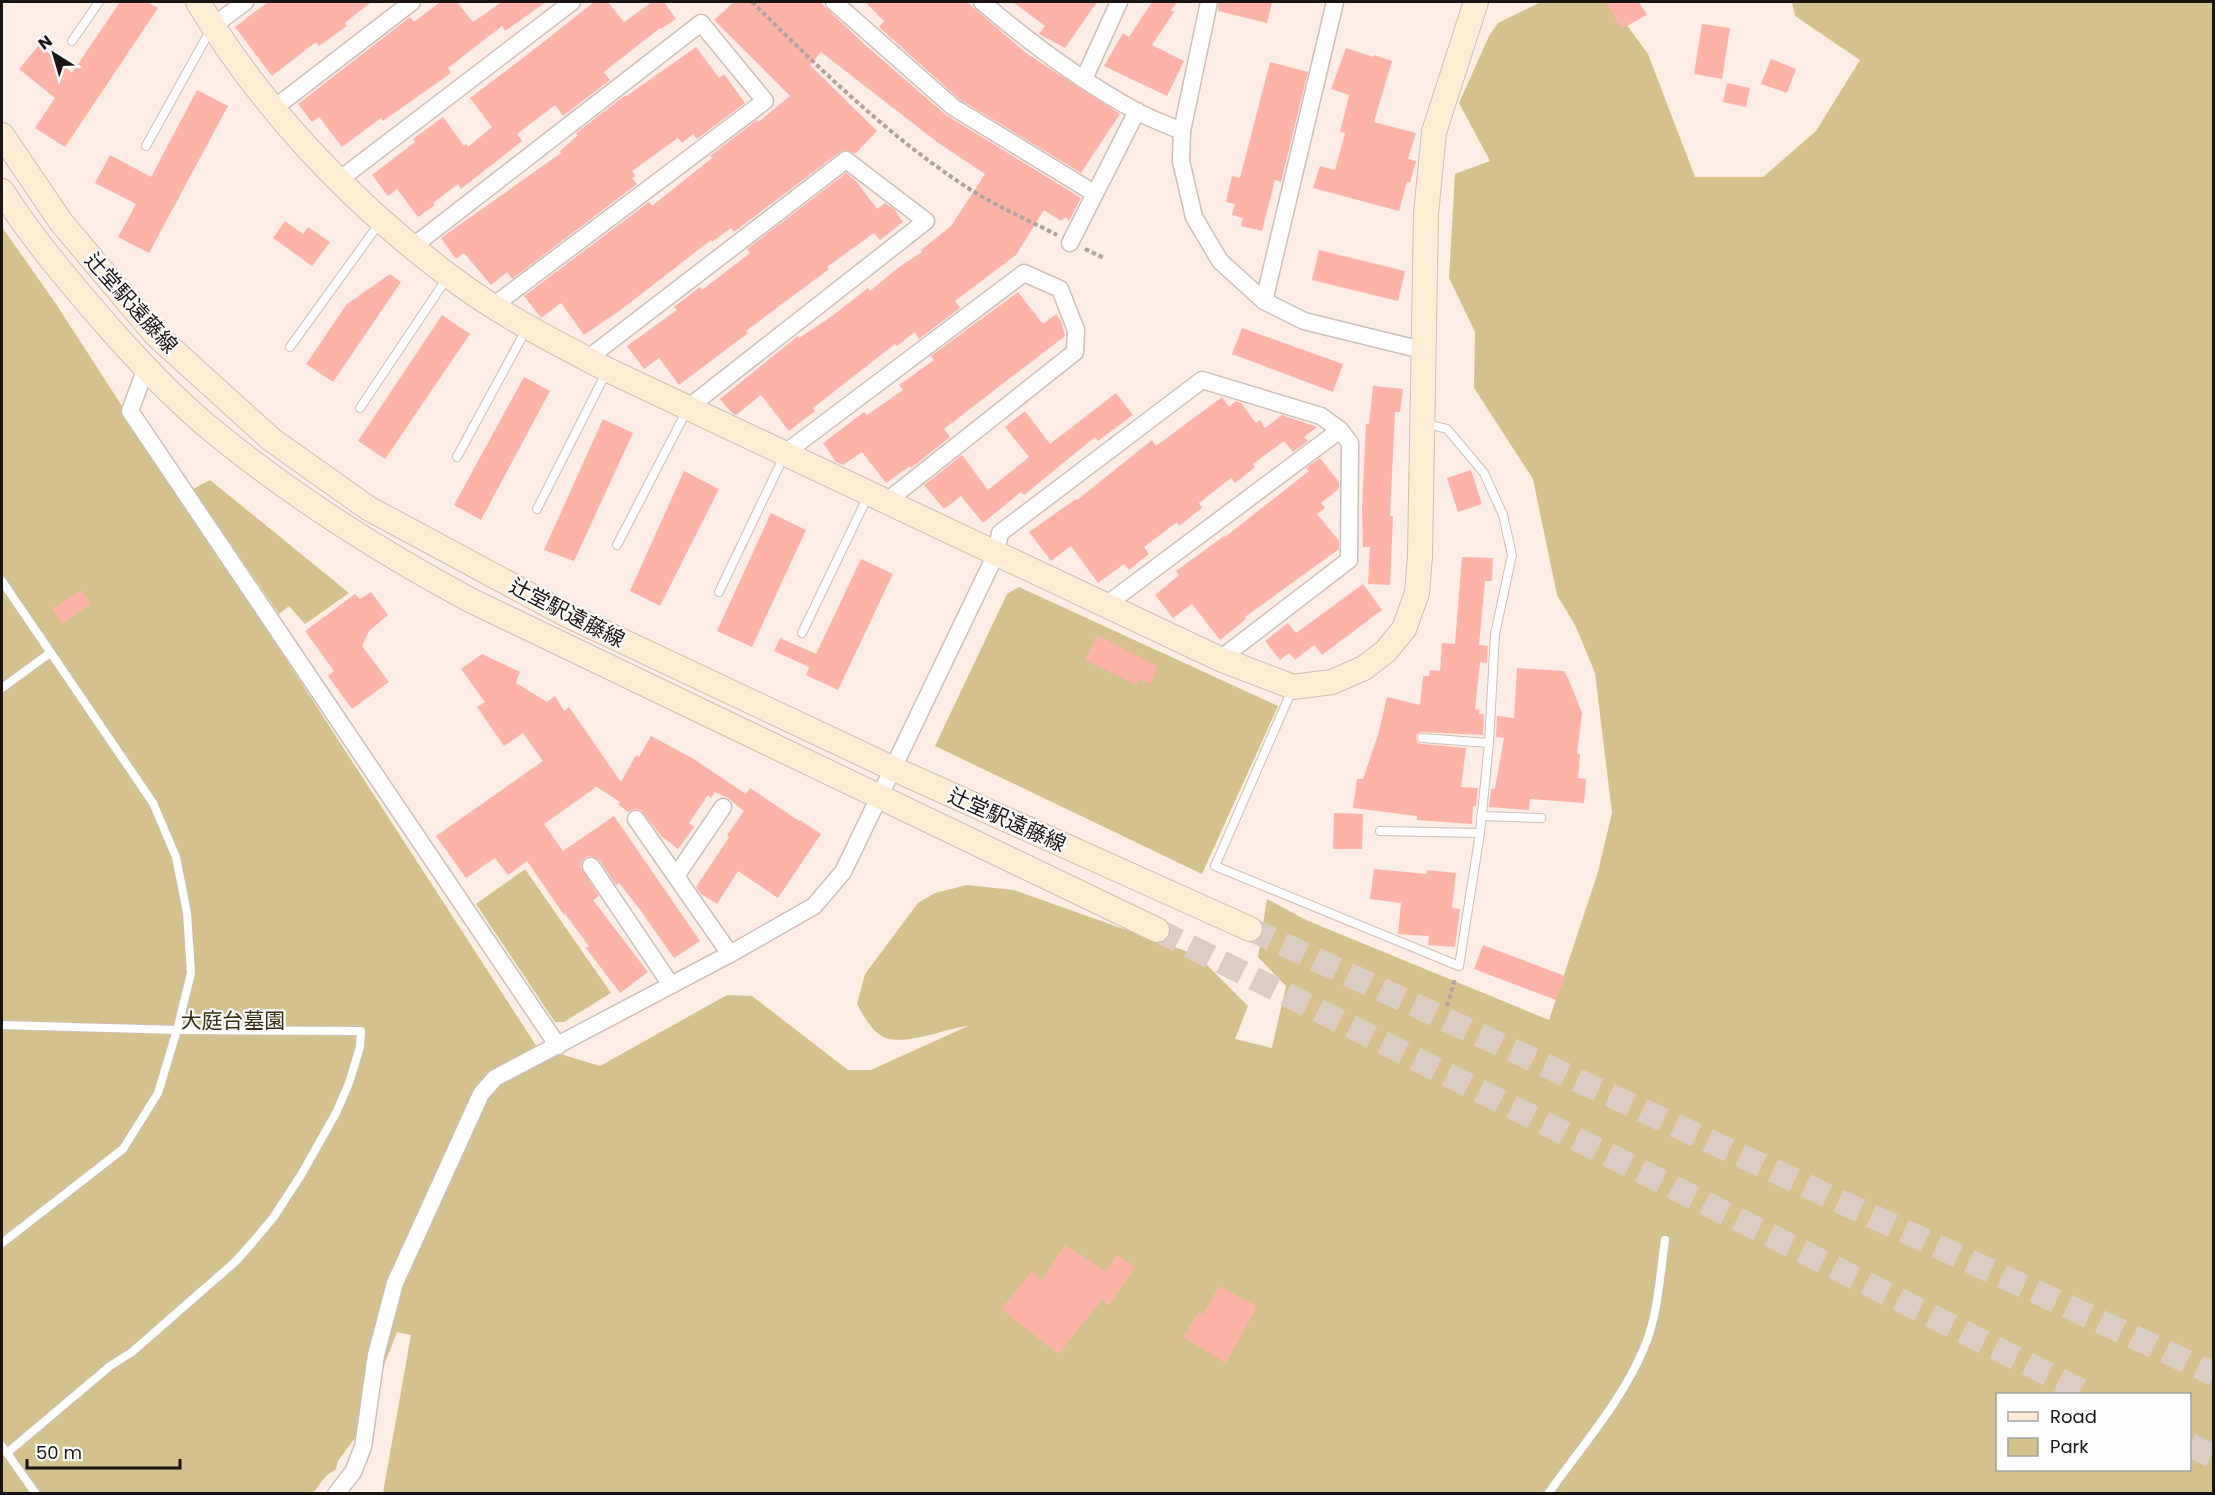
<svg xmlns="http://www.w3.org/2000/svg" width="2215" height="1495" font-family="Poppins,'Noto Sans JP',sans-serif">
	<rect width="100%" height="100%" fill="#fdede4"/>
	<g fill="#d3c28e" fill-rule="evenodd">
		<path d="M1541,2H1610L1648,54L1695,177H1763L1816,131L1860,60L1795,16L1792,2H2213V1493H383L411,1335L397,1332L357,1435L338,1461L336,1469L326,1476L313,1493H2V227L56,304L537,1047L600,1066L727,995L752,996L848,1070H871L968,1026C946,1028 900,1049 880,1035C870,1028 863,1015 857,1004L865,974L918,903L935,893L967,885L1014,890L1197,955L1248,1006L1235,1039L1272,1048L1286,986L1258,957L1267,899L1306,920L1549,1020L1598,872L1612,813L1595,673L1576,627L1557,595L1533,479L1474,388L1475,332L1449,278L1455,174L1490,161L1459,103L1489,36L1498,23ZM1998,1394H2190V1470H1998Z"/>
		<polygon points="210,480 349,593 305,624 289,606 279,614 193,489"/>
		<polygon points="1019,587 1278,706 1202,874 935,746 1007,594"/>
		<polygon points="525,869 611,993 564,1022 555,1022 476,904"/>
	</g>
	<g fill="#fdb3a8">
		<polygon points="120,2 147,2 158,8 65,147 35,128 55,98 19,69 39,45 72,73"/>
		<polygon points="268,2 371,2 345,23 347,26 319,46 316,42 272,76 235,27"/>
		<polygon points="440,2 457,2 473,22 502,2 546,2 505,31 502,26 448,68 451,73 383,121 381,118 342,147 319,117 312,122 298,104 410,17 414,22"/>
		<polygon points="594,2 608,2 624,22 652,2 664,2 676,19 661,29 660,28 604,72 610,80 563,116 555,105 517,134 522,141 461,189 458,184 433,203 435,205 418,217 397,189 388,196 372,175 415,142 413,139 443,117 464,146 466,144 468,147 492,127 470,98 532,51"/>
		<polygon points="734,2 820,2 864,44 946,115 1081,198 1069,221 1066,217 1061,221 1044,210 1016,255 955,301 960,308 919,339 915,332 897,346 895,344 813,408 815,411 789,431 761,395 736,415 731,412 720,399 798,336 799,338 832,316 868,288 870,291 899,267 922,252 921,250 951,226 985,174 937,142 821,52 810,65 877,131 855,154 847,150 840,152 734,232 731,228 712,242 711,240 622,309 584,335 561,303 541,318 524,296 649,202 652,206 712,158 710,156 757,120 758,122 790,96 714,20"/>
		<polygon points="865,2 967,2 1026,53 1120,114 1081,173 959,99 879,27 884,21"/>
		<polygon points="1013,2 1097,2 1065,48 1039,34 1045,26"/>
		<polygon points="1152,2 1177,2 1171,10 1174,12 1152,45 1184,61 1167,96 1104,66 1123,33 1129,37"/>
		<polygon points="1219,2 1272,2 1267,23 1218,11"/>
		<polygon points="1606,2 1639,2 1647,15 1621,29"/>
		<polygon points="1702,24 1730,28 1722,79 1694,74"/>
		<polygon points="696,47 719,78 724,74 745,103 697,139 693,134 682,143 678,138 632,171 635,176 632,178 637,184 512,279 507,272 491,285 464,253 456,259 441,238 561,153 560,151 578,135 576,133 623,97 628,95"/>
		<polygon points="1346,48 1373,57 1374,55 1392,61 1374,122 1416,133 1408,159 1416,161 1410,183 1407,182 1399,211 1313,188 1320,166 1335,170 1345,133 1340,132 1349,95 1331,89"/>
		<polygon points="1771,59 1796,69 1787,93 1761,84"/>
		<polygon points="1270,62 1308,72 1281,182 1275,180 1262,231 1241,226 1243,218 1232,215 1235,204 1226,202 1232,176 1240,178"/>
		<polygon points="1727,83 1750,88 1746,107 1723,102"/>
		<polygon points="197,90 228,106 149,253 118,237 136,204 95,183 110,155 151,177"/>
		<polygon points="846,173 856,181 877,209 885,203 895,210 903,222 880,240 874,233 827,267 829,269 746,331 748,333 679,385 659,358 644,369 627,346 677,310 674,307 700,287 702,290 750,253 747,249"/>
		<polygon points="285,221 303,234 308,227 330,242 312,266 273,238"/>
		<polygon points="1319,250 1405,271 1398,301 1312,280"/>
		<polygon points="390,274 401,282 333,382 306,364 347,304"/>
		<polygon points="1018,292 1043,324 1056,314 1061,321 1065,336 944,429 950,437 949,438 911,468 910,466 886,483 862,452 843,465 836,462 823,443 864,412 867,415 903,390 899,385 934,360 931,356"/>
		<polygon points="442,315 470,334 385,459 358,441"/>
		<polygon points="1242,328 1343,364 1333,392 1232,354"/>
		<polygon points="524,377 550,391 481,520 454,505"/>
		<polygon points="1373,386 1403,389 1400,412 1395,412 1390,516 1393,516 1390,585 1368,584 1370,547 1363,547 1362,509 1366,424 1369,424"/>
		<polygon points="1116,393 1133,415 1098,441 1095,437 1024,495 1021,492 983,523 961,496 944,509 924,485 962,455 988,490 1029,457 1005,427 1025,411 1050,444"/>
		<polygon points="1222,397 1229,407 1236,401 1241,403 1256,423 1260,420 1265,428 1282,415 1317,427 1304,437 1308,441 1293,452 1284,441 1253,464 1255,467 1235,483 1231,478 1199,503 1202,508 1179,526 1177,522 1144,547 1149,554 1129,570 1124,564 1098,583 1071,546 1051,561 1029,532 1076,499 1077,500 1152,440 1156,446"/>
		<polygon points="603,419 633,433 574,561 544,550"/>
		<polygon points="1320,458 1339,482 1339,489 1321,503 1325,508 1317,514 1339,541 1339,549 1245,617 1246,619 1220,640 1192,604 1173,618 1155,595 1179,575 1176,571 1224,536 1225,537 1309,471 1306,468"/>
		<polygon points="1471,470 1482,504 1458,512 1447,478"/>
		<polygon points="684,471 719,489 660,606 630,591"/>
		<polygon points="771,513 806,530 752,647 717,631"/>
		<polygon points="1462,557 1493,558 1492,581 1485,581 1479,645 1488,646 1487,663 1480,662 1475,709 1480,710 1479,714 1484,714 1483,735 1422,732 1417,734 1416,738 1418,743 1422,744 1466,748 1461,787 1478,788 1476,806 1473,806 1472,824 1417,820 1417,816 1353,808 1357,779 1363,779 1378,735 1387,697 1420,705 1423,676 1429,676 1430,670 1440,671 1442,643 1455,644"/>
		<polygon points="861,559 893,574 838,690 806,675 809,667 774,651 780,638 816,654"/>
		<polygon points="1363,584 1382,610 1322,655 1314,645 1295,660 1289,653 1280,660 1265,641 1288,623 1296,633"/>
		<polygon points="81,590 91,604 62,624 52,609"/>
		<polygon points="371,592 388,615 369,631 362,646 389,682 352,709 328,676 334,671 305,631 355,594 360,599"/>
		<polygon points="1097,635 1158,666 1151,684 1139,679 1136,685 1085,660"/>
		<polygon points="482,654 520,672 516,683 547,702 555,696 564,711 569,707 621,782 636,755 639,757 651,736 692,758 746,794 750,788 799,821 800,820 821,834 778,898 738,871 717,904 701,894 696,887 729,837 727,835 744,811 728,798 715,792 711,798 708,795 689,823 694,827 678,849 661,836 641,810 635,809 628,812 618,804 620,802 597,787 594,787 595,788 544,824 563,851 614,816 700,941 674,958 638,907 619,883 616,885 599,860 591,856 586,857 582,861 581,867 599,896 593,900 648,972 620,993 586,948 589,946 565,914 564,915 527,861 508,875 495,858 466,878 436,836 543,761 523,733 504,746 477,707 485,702 461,669"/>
		<polygon points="1517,668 1564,671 1569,680 1582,713 1577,754 1580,754 1578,778 1586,779 1584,803 1530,799 1529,810 1489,807 1491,789 1495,789 1504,738 1496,737 1497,716 1514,718"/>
		<polygon points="1334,813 1363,814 1362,849 1333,849"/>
		<polygon points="1374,869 1427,874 1427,870 1456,873 1452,908 1460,909 1455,947 1428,945 1429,936 1398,934 1401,903 1370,899"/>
		<polygon points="1483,945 1565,976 1556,1000 1474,969"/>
		<polygon points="1065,1245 1106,1271 1117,1255 1135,1267 1109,1305 1102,1300 1058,1354 1001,1309 1032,1271 1042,1280"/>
		<polygon points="1219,1286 1257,1306 1226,1363 1183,1337 1199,1312 1203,1314"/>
	</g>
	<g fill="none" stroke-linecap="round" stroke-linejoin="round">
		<g stroke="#dbcdc4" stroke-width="24" stroke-dasharray="24 12" stroke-linecap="butt">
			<polyline points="1250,929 2214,1374"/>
			<polyline points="1157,930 2088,1394"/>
			<polyline points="2190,1445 2214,1457"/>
		</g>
		<g stroke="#cdbdb5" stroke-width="10">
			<g id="lane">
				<polyline points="72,41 99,2"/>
				<polyline points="146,146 211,29"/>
				<polyline points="290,347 381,221"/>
				<polyline points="360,408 447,278"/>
				<polyline points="457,457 527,328"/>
				<polyline points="537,509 606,373"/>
				<polyline points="617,545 687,410"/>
				<polyline points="2,581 153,803 176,857 187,913 191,973 177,1030 158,1093 123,1149 2,1243"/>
				<polyline points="719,592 784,456"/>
				<polyline points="802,633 868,496"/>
				<polyline points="2,688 50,653"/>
				<polyline points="1292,690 1215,866 1459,966 1480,833 1489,743 1495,634 1512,555 1503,515 1484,473 1447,429 1424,423"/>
				<polyline points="1422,738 1489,743"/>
				<polyline points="1481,816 1541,818"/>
				<polyline points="1380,831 1480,833"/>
				<polyline points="2,1025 177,1030 361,1031 360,1047 349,1083 336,1113 301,1175 273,1218 252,1243 235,1262 132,1352 110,1366 7,1453"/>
				<polyline points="2,1446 36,1494"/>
				<path d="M1548,1494C1581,1447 1622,1401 1644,1348C1658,1316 1660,1274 1665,1240"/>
			</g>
		</g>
		<g stroke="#cdbdb5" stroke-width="19">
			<g id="street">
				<polyline points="834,2 953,107 1094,193"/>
				<path d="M982,2C1029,42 1081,81 1136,111C1151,119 1167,125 1182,131"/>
				<polyline points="1209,2 1182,131 1181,161 1194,217 1220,261 1264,301 1304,321 1422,350"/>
				<polyline points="213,26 245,2"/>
				<polyline points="1084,79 1119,2"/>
				<polyline points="273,109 412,2"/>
				<polyline points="339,180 572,2"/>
				<polyline points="1070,243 1137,111"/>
				<polyline points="412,247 701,23 765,101 493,306"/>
				<polyline points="1264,301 1335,2"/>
				<polyline points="587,359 846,160 926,221 689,407"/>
				<polyline points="146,368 130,411 558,1046"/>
				<polyline points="785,453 1024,273 1060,289 1076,330 1075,352 887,501"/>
				<polyline points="1106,605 1340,430"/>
				<polyline points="636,819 730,954"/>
				<polyline points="591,866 671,985"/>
				<polyline points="676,876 723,807"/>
				<polyline points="336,1494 353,1472 363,1447 376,1355 395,1283 481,1094 495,1078 730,954 814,906 843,872 996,554 1000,533 1202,380 1321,416 1340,430 1350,443 1349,560 1220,659"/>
			</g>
		</g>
		<g stroke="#cdbdb5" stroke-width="26">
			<g id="secondary">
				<path d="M198,2C261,107 349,201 448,275C497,313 553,341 608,370L1220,659L1293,687L1332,682L1364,668L1386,651L1404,629L1417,593L1420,556L1426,214L1434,132L1476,2"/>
				<polyline points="2,135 61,222 156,335 272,440 368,508 565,614 894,769 1250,929"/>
				<path d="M2,191C34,241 72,285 111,330C144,367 179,404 218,435C297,499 382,553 472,601L1157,930"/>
			</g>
		</g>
		<g stroke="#aea29b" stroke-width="4" stroke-dasharray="4.5 3" stroke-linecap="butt">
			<path d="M752,2C820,69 890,138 971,190C998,207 1028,220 1057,235"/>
			<polyline points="1085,249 1104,258"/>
			<polyline points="1447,1006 1455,979"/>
		</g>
		<use href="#lane" stroke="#fff" stroke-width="8"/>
		<use href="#street" stroke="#fff" stroke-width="16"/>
		<use href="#secondary" stroke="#feecd5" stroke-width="24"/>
	</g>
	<g text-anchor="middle" stroke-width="4.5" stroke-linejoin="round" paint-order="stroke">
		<g font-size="21" fill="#1a1512" stroke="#fefefe">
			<text transform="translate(131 303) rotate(48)" y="7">辻堂駅遠藤線</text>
			<text transform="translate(567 613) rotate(27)" y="7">辻堂駅遠藤線</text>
			<text transform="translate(1007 820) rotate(24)" y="7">辻堂駅遠藤線</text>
		</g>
		<g font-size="21" fill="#362d0f" stroke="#fefefe">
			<text x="233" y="1028">大庭台墓園</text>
		</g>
	</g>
	<rect width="2215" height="1495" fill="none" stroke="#1a1512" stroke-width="6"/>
	<rect x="1996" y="1393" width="195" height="78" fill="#fefefe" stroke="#a3a1a0" stroke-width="1.5"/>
	<rect x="2008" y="1412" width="30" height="9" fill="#feecd5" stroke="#a3a1a0" stroke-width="1.5"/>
	<text x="2050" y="1423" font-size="18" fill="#1a1512">Road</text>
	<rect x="2008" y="1438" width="30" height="18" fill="#d3c28e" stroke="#a3a1a0" stroke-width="1.5"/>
	<text x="2050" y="1453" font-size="18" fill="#1a1512">Park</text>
	<g transform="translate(54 54) rotate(323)" stroke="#fefefe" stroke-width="4.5" paint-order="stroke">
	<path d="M0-4.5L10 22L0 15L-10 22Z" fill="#1a1512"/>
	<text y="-9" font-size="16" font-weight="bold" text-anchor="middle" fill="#1a1512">N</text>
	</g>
	<path d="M27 1459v9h153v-9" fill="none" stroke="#1a1512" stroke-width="3"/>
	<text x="36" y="1459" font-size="18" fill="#1a1512" stroke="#fefefe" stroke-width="4.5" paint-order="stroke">50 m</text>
</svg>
